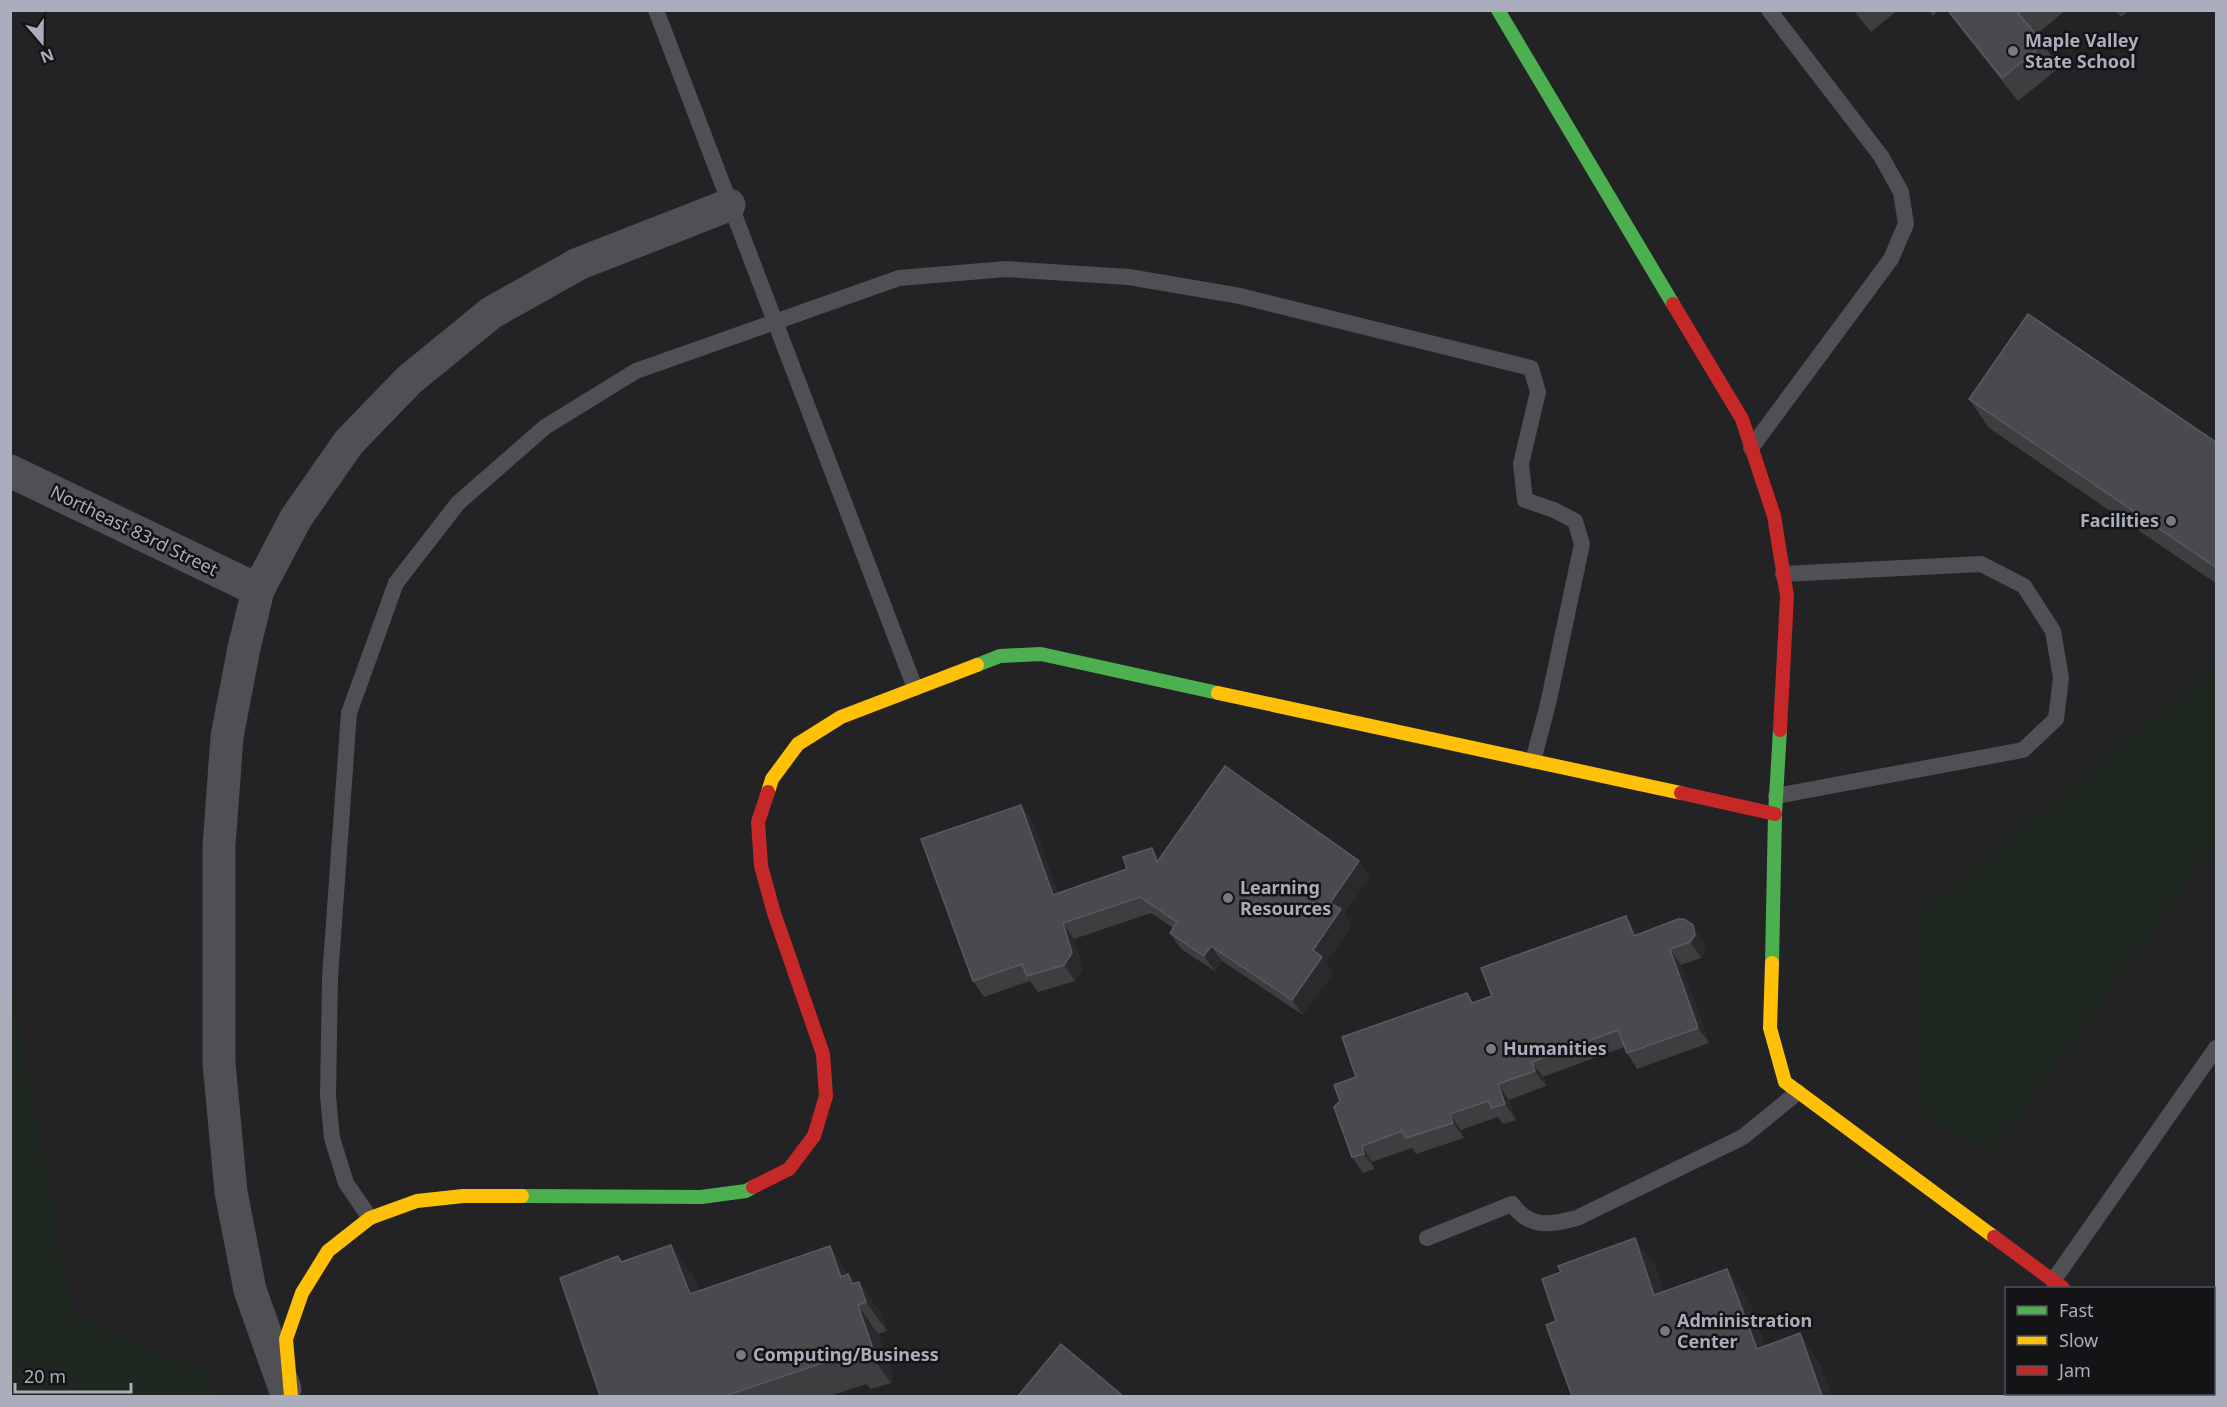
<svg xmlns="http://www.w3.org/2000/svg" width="2227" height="1407" font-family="'Noto Sans',sans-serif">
	<rect width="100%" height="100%" fill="#19191a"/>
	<path fill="#232326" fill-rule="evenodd" d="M10,11H2216V1396H11ZM2006,1288H2214V1394H2006Z"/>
	<g fill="#1f2721">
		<polygon points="2216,664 2216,839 2148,939 1991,1155 1918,1111 1917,914"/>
		<polygon points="10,979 74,1317 206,1371 218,1396 11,1396"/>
	</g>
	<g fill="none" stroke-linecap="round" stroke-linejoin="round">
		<g stroke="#4f4f54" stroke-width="16">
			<polyline points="656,10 915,688"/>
			<polyline points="1751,448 1891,259 1906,224 1901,192 1881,156 1769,10"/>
			<polyline points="1776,796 2023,750 2056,719 2061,678 2053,631 2024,586 1981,564 1783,574"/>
			<polyline points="370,1218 346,1183 332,1138 328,1096 330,978 349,713 396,583 458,503 545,427 636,371 899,278 1006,269 1129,277 1240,296 1531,368 1538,392 1521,464 1525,500 1554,510 1575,521 1582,544 1548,704 1533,761"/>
			<path d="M1427,1238L1512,1204C1530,1229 1549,1225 1577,1218L1743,1137L1798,1092"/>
			<polyline points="2053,1281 2216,1048"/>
		</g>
		<g stroke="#4f4f54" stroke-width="33">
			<polyline points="10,471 258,590"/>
			<polyline points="285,1389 250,1290 231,1192 219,1063 219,846 227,737 244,648 258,590 296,518 349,442 409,380 491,313 578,264 729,205"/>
			<polyline points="2207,1394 2211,1396"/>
		</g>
		<g stroke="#4caf50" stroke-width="14">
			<polyline points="1498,10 1673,304"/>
			<polyline points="977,665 1000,656 1041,654 1218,693"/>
			<polyline points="1772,963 1775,814 1780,730"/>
			<polyline points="522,1196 701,1197 746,1191 753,1187"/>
		</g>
		<g stroke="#ffc107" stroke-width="14">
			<polyline points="1218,693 1681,793"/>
			<polyline points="768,792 772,779 798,744 841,717 977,665"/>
			<polyline points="1772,963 1770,1028 1785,1082 1994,1237"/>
			<polyline points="291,1396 286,1339 302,1293 328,1251 370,1218 417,1201 463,1196 522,1196"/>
		</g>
		<g stroke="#c62828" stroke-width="14">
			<polyline points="1673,304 1742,419 1774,516 1787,596 1780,730"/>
			<polyline points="1681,793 1775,814"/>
			<polyline points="753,1187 789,1169 814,1136 826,1096 823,1054 774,913 761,866 758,822 768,792"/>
			<polyline points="1994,1237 2063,1288"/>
		</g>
	</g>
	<g fill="#3e3e41">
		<polygon points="1853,10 1898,10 1871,32"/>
		<polygon points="1928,10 1940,10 1933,16"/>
		<polygon points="1946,10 2066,10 2036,35 2060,67 2018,101"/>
		<polygon points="2115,10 2130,10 2121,17"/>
		<polygon points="1969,399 2217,443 2217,584 1989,428"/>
		<polygon points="1021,805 1032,821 1058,894 1160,859 1370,876 1344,914 1352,925 1326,962 1333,973 1303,1015 1222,961 1215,971 1181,949 1170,933 1173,928 1151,913 1074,939 1083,969 1075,981 1038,992 1030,981 984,997 973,981"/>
		<polygon points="1637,931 1638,935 1704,941 1706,950 1701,958 1681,965 1709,1043 1637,1069 1627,1053 1624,1047 1543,1077 1546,1086 1509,1100 1516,1120 1503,1124 1498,1117 1461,1130 1464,1138 1416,1154 1412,1148 1372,1162 1375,1169 1363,1173 1352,1157 1340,1101 1356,1077 1474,1002 1492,996"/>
		<polygon points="618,1256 623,1262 692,1274 699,1291 850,1275 855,1283 880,1311 887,1331 878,1334 893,1375 891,1383 871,1389 866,1384 830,1396 600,1396"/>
	</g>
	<g fill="#2a2a2c">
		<polygon points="1021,805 1032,821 1064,911 1053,895"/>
		<polygon points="1152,848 1163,864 1157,862"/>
		<polygon points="1359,861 1370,876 1344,914 1352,925 1326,962 1333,973 1303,1015 1292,1000 1313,950 1330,903"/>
		<polygon points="1626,916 1637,931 1645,952 1634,936"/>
		<polygon points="1063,923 1074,939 1083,969 1075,981 1064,965"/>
		<polygon points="1693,925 1704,941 1706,950 1701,958 1690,942"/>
		<polygon points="1211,946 1222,961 1215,971 1204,956"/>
		<polygon points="1670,949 1681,965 1709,1043 1698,1028"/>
		<polygon points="1532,1062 1543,1077 1546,1086 1535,1071"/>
		<polygon points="1498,1084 1509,1100 1516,1120 1505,1104"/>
		<polygon points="1450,1114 1461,1130 1464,1138 1453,1123"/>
		<polygon points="1362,1146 1372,1162 1375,1169 1364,1154"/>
		<polygon points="1635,1238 1656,1267 1675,1325 1654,1295"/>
		<polygon points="671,1245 692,1274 711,1323 690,1294"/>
		<polygon points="830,1246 865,1298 859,1282 880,1311 887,1331 866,1302 841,1277"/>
		<polygon points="1727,1269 1748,1298 1777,1378 1757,1349"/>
		<polygon points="858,1305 878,1334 893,1375 891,1383 870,1354"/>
		<polygon points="1800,1333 1820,1363 1832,1396 1822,1396"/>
	</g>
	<g fill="#4a4a4e" stroke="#595a5f" stroke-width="1.5">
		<polygon points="1948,10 2022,10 2018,13 2044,44 2002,78"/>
		<polygon points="2028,314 2217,443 2217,568 1969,399"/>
		<polygon points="1225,766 1359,861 1330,903 1341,909 1313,950 1322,957 1292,1000 1211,946 1204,956 1170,933 1177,922 1140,897 1063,923 1072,953 1064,965 1027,976 1022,964 973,981 921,839 1021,805 1053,895 1127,869 1123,857 1152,848 1157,862"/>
		<polygon points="1626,916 1634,936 1678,919 1684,919 1693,925 1695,935 1690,942 1670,949 1698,1028 1627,1053 1618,1030 1532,1062 1535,1071 1498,1084 1505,1104 1492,1108 1488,1101 1450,1114 1453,1123 1406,1138 1402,1131 1362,1146 1364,1154 1352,1157 1334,1107 1340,1101 1334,1085 1356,1077 1342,1037 1467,993 1472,1003 1492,996 1481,968"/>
		<polygon points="1635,1238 1654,1295 1727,1269 1757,1349 1800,1333 1822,1396 1572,1396 1546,1325 1556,1321 1542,1279 1561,1272 1558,1266"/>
		<polygon points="671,1245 690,1294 830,1246 841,1277 848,1274 852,1284 859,1282 866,1302 858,1305 872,1346 870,1354 851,1360 846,1355 725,1396 600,1396 560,1278 618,1256 621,1262"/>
		<polygon points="1061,1344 1123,1396 1018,1396"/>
	</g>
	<g fill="#777983" stroke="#141316" stroke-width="2">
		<circle cx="2013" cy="51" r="6"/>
		<circle cx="2171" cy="521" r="6"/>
		<circle cx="1228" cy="898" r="6"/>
		<circle cx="1491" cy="1049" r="6"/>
		<circle cx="1665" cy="1331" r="6"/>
		<circle cx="741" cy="1355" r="6"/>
	</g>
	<g text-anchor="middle" stroke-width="5" stroke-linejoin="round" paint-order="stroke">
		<g font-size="18" font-weight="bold" fill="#aaadbb" stroke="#141316" text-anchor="start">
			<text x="2025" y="47">Maple Valley<tspan x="2025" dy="21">State School</tspan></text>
			<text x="2159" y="527" text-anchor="end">Facilities</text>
			<text x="1240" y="894">Learning<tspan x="1240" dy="21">Resources</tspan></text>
			<text x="1503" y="1055">Humanities</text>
			<text x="1677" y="1327">Administration<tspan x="1677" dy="21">Center</tspan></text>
			<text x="753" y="1361">Computing/Business</text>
		</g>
		<g font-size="18" fill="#aaadbb" stroke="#141316">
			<text transform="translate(134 531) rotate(26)" y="6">Northeast 83rd Street</text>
		</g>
	</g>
	<rect width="2227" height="1407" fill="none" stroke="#aaadbb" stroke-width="24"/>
	<rect x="2005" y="1287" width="210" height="108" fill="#141316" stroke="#505158" stroke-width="1.5"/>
	<rect x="2017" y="1306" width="30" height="9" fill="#4caf50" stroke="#505158" stroke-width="1.5"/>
	<text x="2059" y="1317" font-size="18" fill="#aaadbb">Fast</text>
	<rect x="2017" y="1336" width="30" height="9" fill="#ffc107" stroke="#505158" stroke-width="1.5"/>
	<text x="2059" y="1347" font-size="18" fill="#aaadbb">Slow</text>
	<rect x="2017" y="1366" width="30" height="9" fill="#c62828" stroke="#505158" stroke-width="1.5"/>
	<text x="2059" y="1377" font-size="18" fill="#aaadbb">Jam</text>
	<g transform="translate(42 42) rotate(160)" stroke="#141316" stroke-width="4.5" paint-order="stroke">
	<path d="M0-4.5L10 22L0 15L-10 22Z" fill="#aaadbb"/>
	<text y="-9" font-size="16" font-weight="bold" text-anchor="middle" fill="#aaadbb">N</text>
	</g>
	<path d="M15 1383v9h116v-9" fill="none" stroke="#aaadbb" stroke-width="3"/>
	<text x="24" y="1383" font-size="18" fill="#aaadbb" stroke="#141316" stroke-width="4.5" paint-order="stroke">20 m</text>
</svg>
